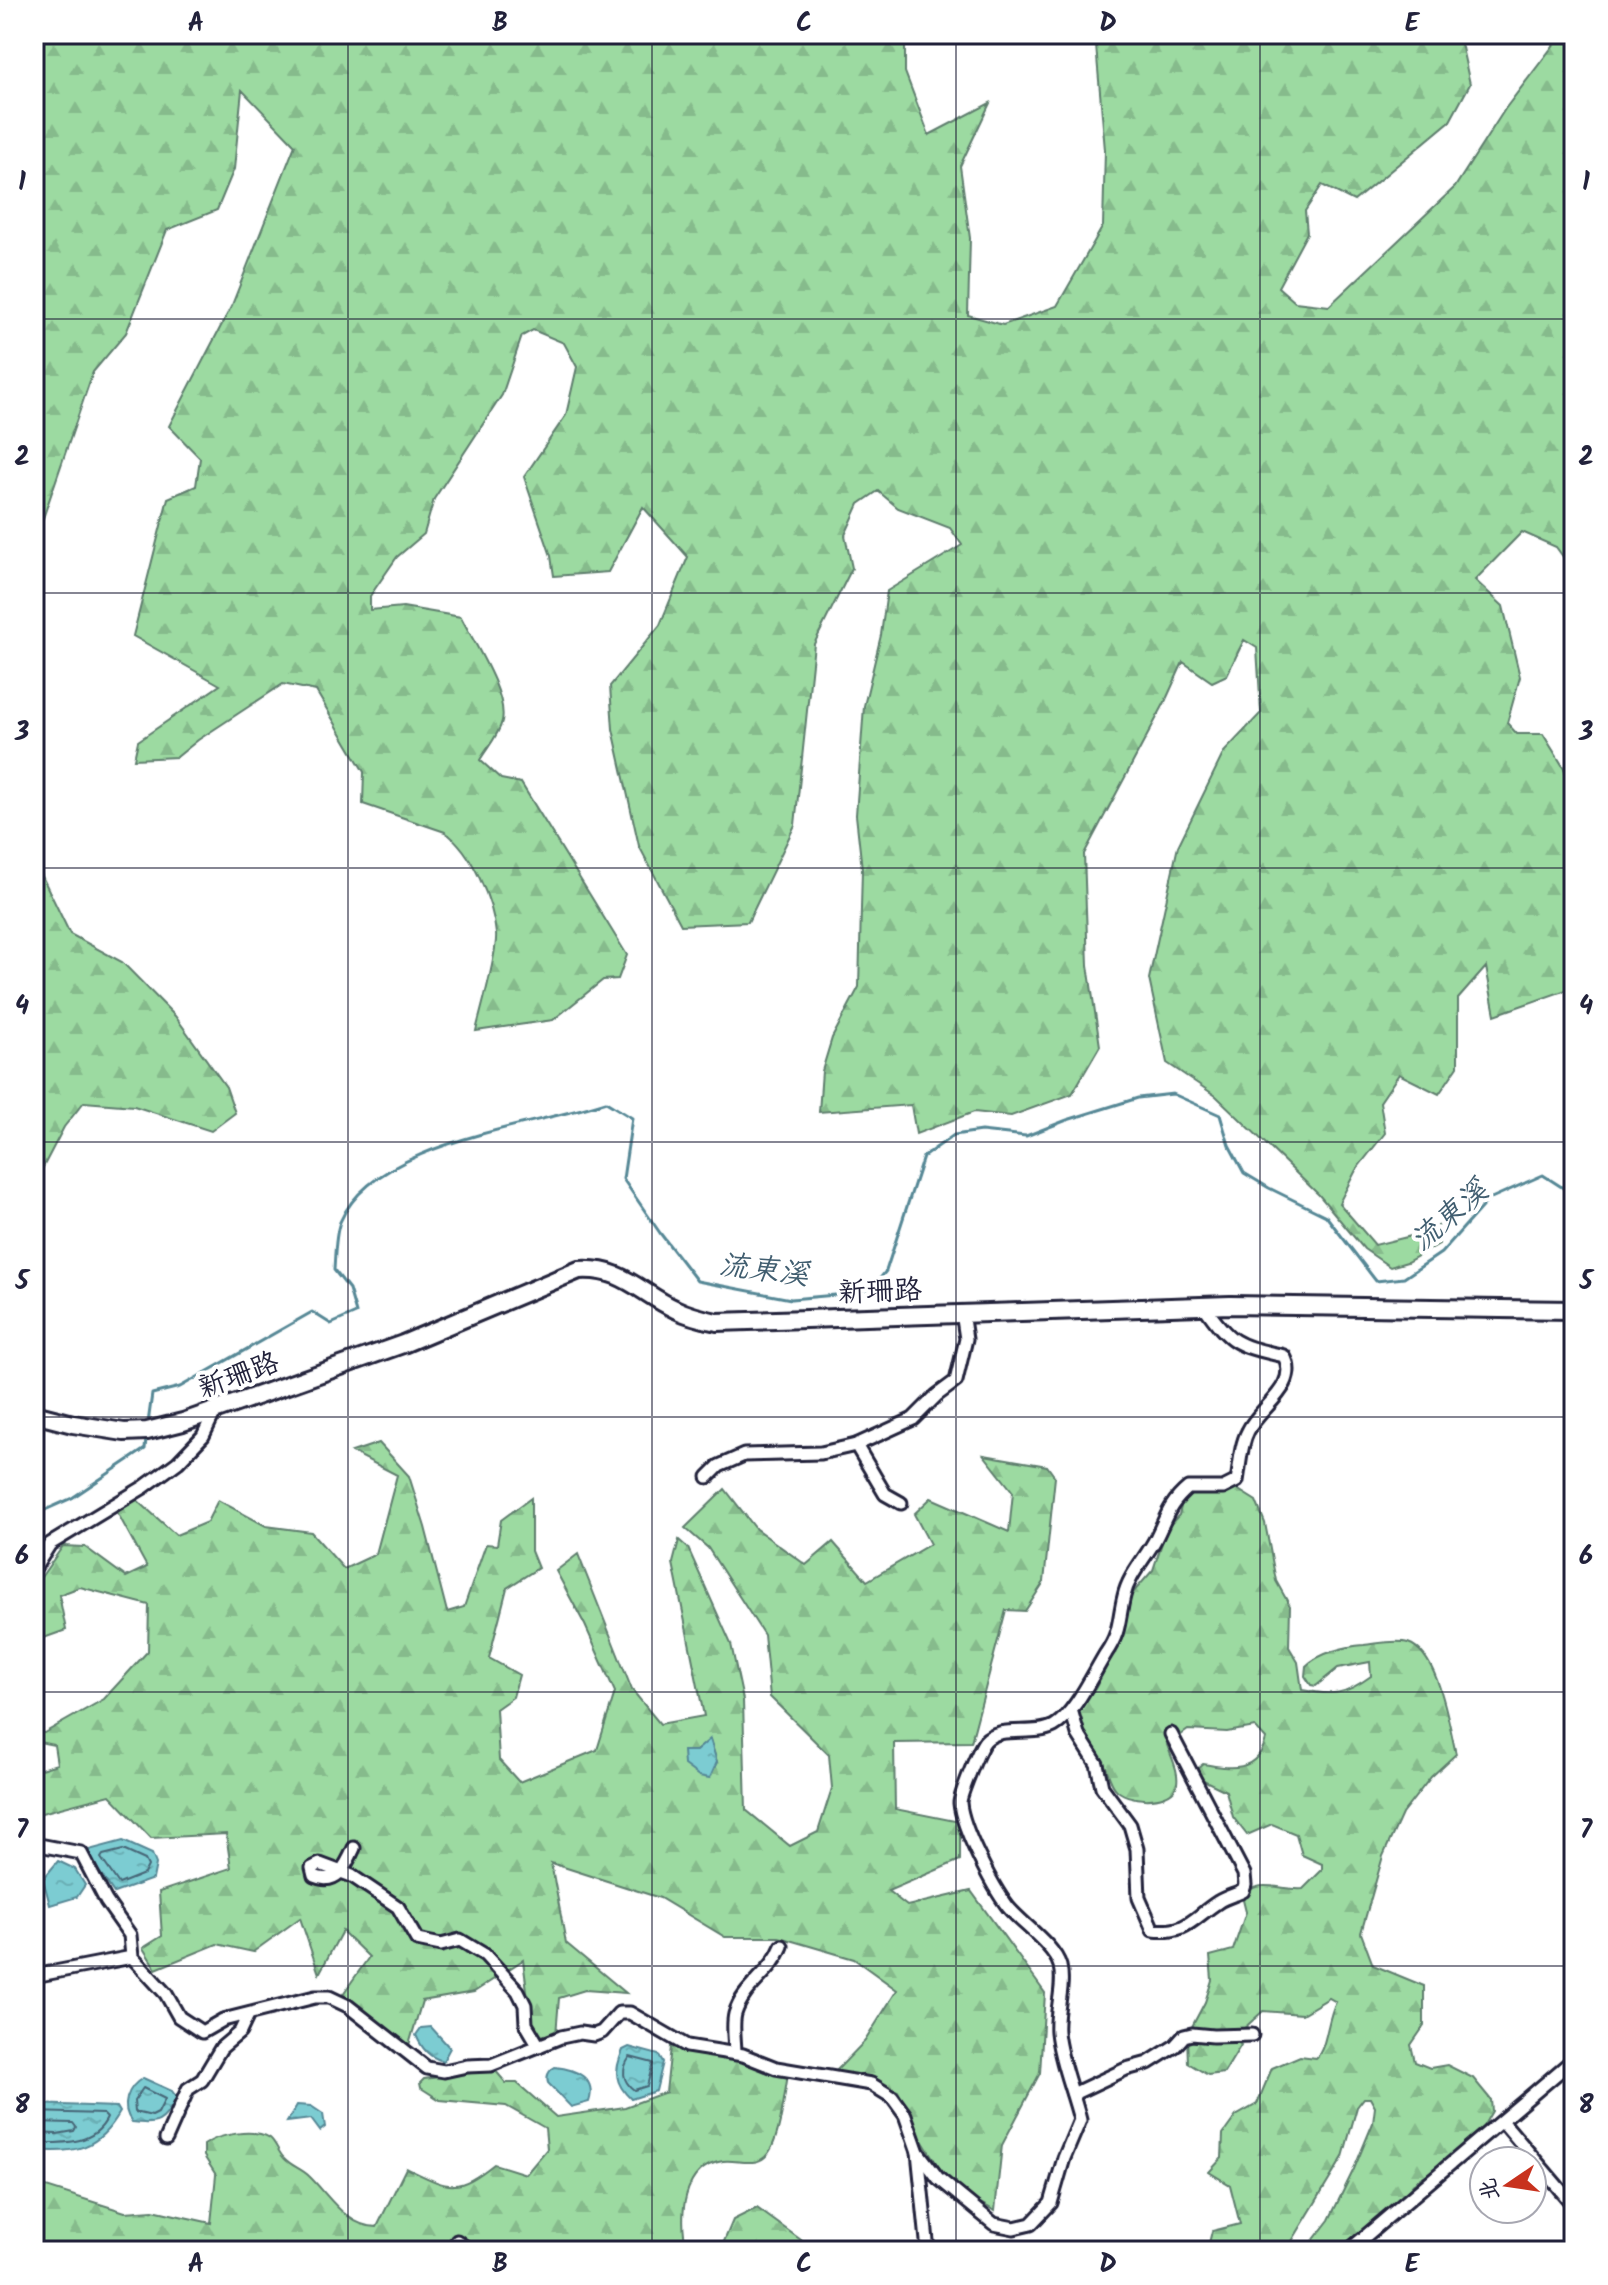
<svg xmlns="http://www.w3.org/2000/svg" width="1608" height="2285" font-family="Kalam,'LXGW WenKai TC',sans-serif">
	<defs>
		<pattern id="forest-firs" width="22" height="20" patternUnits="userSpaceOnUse" patternTransform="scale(2)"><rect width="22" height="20" fill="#9cdaa1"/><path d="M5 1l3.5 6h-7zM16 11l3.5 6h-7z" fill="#86bb8c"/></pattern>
		<pattern id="water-ripples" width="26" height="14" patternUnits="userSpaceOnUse" patternTransform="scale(2)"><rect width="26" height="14" fill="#7bccd2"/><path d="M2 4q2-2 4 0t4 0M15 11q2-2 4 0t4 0" fill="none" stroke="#6aafb5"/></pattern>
	</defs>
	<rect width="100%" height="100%" fill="#fff"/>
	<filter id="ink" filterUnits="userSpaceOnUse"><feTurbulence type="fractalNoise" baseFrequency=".0125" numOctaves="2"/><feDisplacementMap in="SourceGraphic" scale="16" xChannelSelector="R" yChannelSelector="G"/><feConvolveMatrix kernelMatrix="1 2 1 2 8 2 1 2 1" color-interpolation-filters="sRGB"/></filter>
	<g filter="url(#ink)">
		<g fill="url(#forest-firs)" stroke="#5f7e6e" stroke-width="2" fill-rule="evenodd">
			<path d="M34,34H905V72L929,135L990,103L960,166L970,238L968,315L1003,325L1057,306L1103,226L1105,150L1095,34H1459L1470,84L1450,121L1354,201L1322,185L1305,211L1307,233L1278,287L1295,302L1329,306L1455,187L1505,109L1562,34H1574V572L1556,547L1522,532L1475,580L1503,606L1520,677L1507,723L1517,734H1543L1564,768L1574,813V992L1566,990L1495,1015L1486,967L1458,999V1066L1439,1094L1399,1074L1380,1102L1385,1133L1356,1170L1339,1203L1375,1245L1423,1233L1438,1226L1439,1244L1407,1262L1390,1267L1364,1249L1319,1195L1216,1096L1167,1063L1149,979L1178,846L1224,752L1261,713L1257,648L1244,640L1227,675L1212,682L1183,662L1164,704L1084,854L1088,965L1100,1046L1072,1094L1011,1116L974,1112L916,1134L911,1105L819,1112L822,1071L832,1038L859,987L862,869L856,815L864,706L881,635L887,591L962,545L950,528L898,508L878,491L859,504L845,535L852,568L814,644L795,825L748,922L681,925L639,846L613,729L610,686L660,625L688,557L643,507L608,572L554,576L551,556L524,477L566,415L577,367L564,343L533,330L522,336L502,395L434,499L424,534L397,557L370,596V610L403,607L461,617C473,641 508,694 502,721C499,735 487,748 480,760L501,779L521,783L627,955L618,979L603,980L553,1020L476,1031C481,1010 498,951 496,934C493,901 472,851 445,832L363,804L364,772L316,691L283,684L198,740L177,757L134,759L138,741L220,685L133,636L168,498L196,486L200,458L169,426L232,305L295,145L242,90L234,169L217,210L167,230L126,333L93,372L40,527L34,529Z"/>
			<polygon points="34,870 39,870 70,934 122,962 175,1016 226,1087 235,1113 211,1131 134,1106 84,1102 64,1127 39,1175 34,1175"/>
			<path d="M379,1443L409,1476L425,1527L447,1612L464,1607L486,1544L497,1545L501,1520L531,1498V1551L538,1568L507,1588L489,1658L519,1675L513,1697L496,1709L499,1760L519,1782L597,1750L615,1692L585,1625L556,1571L578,1554L632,1690L660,1724L704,1716L673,1563L679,1540L688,1548L731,1644L743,1700L746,1810L790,1846L818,1832L832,1788L829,1755L770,1697L764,1635L708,1548L685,1528L725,1489L756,1529L806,1565L833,1542L867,1581L930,1544L914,1514L931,1498L1009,1532L1013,1492L984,1455L1047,1466L1055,1477L1044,1582L1025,1611L1006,1610L971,1742L894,1743L895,1809L960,1822V1860L888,1891L907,1906L971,1891L1045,1993L1040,2073L1002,2145L995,2211L952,2188L918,2134L898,2091L836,2071L865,2041L897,1990L854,1959L779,1937H725L660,1898L551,1863L566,1943L626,1993L585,1990L559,1998L556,2035L533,2036L523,1960L474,1992L422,2001L409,2045L343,1994L369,1957L342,1931L319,1974L300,1918L253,1952L217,1944L156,1969L143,1948L162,1936L159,1892L231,1868L226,1834L151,1838L110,1795L34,1815V1771L57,1764L54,1745L34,1741V1731L44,1733L104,1699L148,1651L149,1605L80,1587L59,1595L66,1630L41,1639L34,1637V1587L63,1546L85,1547L126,1577L147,1567L117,1512L135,1498L176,1535L207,1522L218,1500L266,1526L311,1532L344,1569L376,1554L397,1475L352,1452ZM710,1740L717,1762L683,1752L696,1751Z"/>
			<path d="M1237,1489L1256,1501L1265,1523L1276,1581L1290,1606L1289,1647L1298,1662L1302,1690C1333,1696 1345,1695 1371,1676L1370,1662L1338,1668L1316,1686L1311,1685L1305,1676L1306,1666C1319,1653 1346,1646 1364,1645C1376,1644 1396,1639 1408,1643C1439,1653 1449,1725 1456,1754L1431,1777L1402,1814L1383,1856L1361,1933L1373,1965L1424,1986V2026L1411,2045L1415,2062L1430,2068L1447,2065L1473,2078L1491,2100L1492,2111L1480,2132L1452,2160L1417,2180L1379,2224L1347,2251H1305L1329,2220L1354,2169L1373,2123L1375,2107L1370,2098H1364L1357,2107L1343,2157L1286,2251H1207L1212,2231L1240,2224L1230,2185L1209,2172L1222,2158L1223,2134L1236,2116L1257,2104L1272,2068L1300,2056L1316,2058C1327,2048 1327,2018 1336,2002L1329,1998L1302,2014L1263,2011L1239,2033L1235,2040L1241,2045L1224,2073L1208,2075L1188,2063L1187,2036L1205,2002L1212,1980L1210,1956L1233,1950L1246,1912L1242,1896C1259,1877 1281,1891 1303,1889L1322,1870V1864L1302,1855L1296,1834L1272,1824L1247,1835L1233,1817L1226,1791L1191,1774L1203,1764C1231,1769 1257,1773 1266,1739L1255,1727L1227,1732L1188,1730L1167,1745C1171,1756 1181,1775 1176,1787C1168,1804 1125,1802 1115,1788C1110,1782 1108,1772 1105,1765L1084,1757L1075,1731L1076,1709L1095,1689L1124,1633L1131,1595L1153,1570L1167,1528L1179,1515L1184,1494Z"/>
			<path d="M671,2047L746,2062L767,2072L788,2075C784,2095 780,2144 765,2157C754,2167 736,2159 723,2161C681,2167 679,2217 687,2251H34V2183L125,2212L153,2210L211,2223L216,2175L204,2156V2145C218,2134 254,2128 270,2138C276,2143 278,2152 284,2158C291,2166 302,2169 309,2176C329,2195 346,2227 377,2227L406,2168C448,2188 455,2195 494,2164L526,2174L547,2149L545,2128L506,2106L440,2100L421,2088L420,2083L424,2079L495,2070L506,2083H517L556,2117L625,2107L666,2092Z"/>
			<polygon points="757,2208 808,2245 835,2245 841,2251 720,2251 733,2220"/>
		</g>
		<g fill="url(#water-ripples)" stroke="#578896" stroke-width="2">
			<polygon points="710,1739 717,1762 710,1778 699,1776 684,1765 683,1751 696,1751"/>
			<polygon points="123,1841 152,1854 156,1864 153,1879 114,1893 85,1851"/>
			<polygon points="58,1861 75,1869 85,1885 77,1897 50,1905 43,1879"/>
			<path d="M431,2027L450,2048L443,2061C429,2057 422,2049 416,2035L421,2028Z"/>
			<path d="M629,2047L659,2055L663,2062L656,2091L631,2099C614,2083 614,2071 623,2050Z"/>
			<path d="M555,2067C576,2069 597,2078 589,2102L571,2107L548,2083C546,2076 548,2071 555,2067Z"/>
			<path d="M143,2078L172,2091L177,2098C162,2122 161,2126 132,2122C120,2107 127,2087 143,2078Z"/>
			<path d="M34,2104L117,2107L120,2112C99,2149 75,2154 34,2150Z"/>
			<polygon points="297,2105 311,2106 323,2114 325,2127 320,2131 311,2119 287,2122"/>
		</g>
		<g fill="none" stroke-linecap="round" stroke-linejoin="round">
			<g stroke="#466677" stroke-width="2">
				<polygon points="123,1850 145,1860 148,1866 144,1874 119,1884 101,1858 103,1855"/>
				<path d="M630,2057L653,2063L647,2086L634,2090C622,2081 621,2069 630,2057Z"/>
				<polygon points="143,2088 165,2099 158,2113 152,2116 135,2112 134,2101"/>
				<path d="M34,2112L103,2114L107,2118C94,2146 60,2143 34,2143"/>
				<polyline points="34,2122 73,2123 76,2127 74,2131 57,2134 34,2133"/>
			</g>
			<g stroke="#578896" stroke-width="3">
				<path d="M148,1423L152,1394L180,1387L312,1312L331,1324L356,1313L349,1289L334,1270C335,1256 335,1235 340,1222C374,1141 532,1127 606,1102L632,1118L623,1179L660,1233L697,1281L791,1299L869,1292L886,1271L923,1157L954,1135L981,1131L1026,1136L1067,1120L1138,1098L1173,1094L1220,1115L1229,1145L1244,1173L1269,1188L1326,1216L1376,1281L1404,1278L1441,1253L1489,1199L1543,1175L1574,1195"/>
				<polyline points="34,1515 72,1498 145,1449 146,1439"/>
			</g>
			<g stroke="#22223b" stroke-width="17">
				<g id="street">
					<polyline points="856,1445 885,1494 901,1503"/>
					<polyline points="708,1477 719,1466 744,1455 821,1453 856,1445 913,1419 937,1395 956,1381 966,1339 962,1312"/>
					<polyline points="34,1569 50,1544 144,1487 178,1462 203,1436 215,1411"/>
					<path d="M1072,1713L1078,1734L1097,1764L1102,1787L1130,1825L1137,1849L1139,1898L1153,1930C1187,1934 1193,1918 1218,1902C1225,1897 1235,1895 1243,1891L1245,1885L1244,1874L1171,1734"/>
					<path d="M34,1844L81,1853L106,1901L130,1935L132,1957L166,1994L179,2017L202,2032L223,2020L315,1997H329L348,2006L427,2068L444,2071L467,2066L491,2065L561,2037L580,2033L594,2035L602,2032L619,2013H630L687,2046L743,2055L776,2068L871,2084L892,2097L905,2115L918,2152L938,2178L994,2224L1014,2228L1031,2224L1051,2203L1064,2158L1080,2120C1073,2091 1060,2062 1057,2032C1055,2011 1065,1987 1060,1966C1054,1945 1022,1924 1008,1907C992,1886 962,1828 960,1803C960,1795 979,1748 985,1741C1000,1724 1033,1737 1054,1726C1074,1715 1093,1674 1106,1653C1121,1631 1118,1620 1124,1596C1129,1574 1146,1558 1156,1538C1167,1516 1169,1504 1188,1488H1223L1237,1481C1240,1465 1240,1446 1248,1431C1259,1407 1301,1386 1284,1356C1237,1345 1232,1346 1204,1306"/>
					<path d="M354,1848C346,1866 337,1886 314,1876L312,1868L320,1864L352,1876L398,1907L417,1940L441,1945L460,1940L485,1955L518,1991L525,2005L526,2024L539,2046"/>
					<polyline points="34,1976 132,1957"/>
					<path d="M735,2053C735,2041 732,2026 735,2014C743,1986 772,1973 782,1946"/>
					<polyline points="1073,2094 1126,2069 1148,2063 1175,2046 1184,2036 1192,2034 1213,2036 1252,2035"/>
					<polyline points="1503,2122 1574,2206"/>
					<polyline points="166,2139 188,2089 202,2080 221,2048 240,2032 248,2015"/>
					<polyline points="918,2152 928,2251"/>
					<polyline points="457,2241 470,2251"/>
					<polyline points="1348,2251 1574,2059"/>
				</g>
			</g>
			<g stroke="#22223b" stroke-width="22">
				<path id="secondary" d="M34,1414L73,1424L124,1432L147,1431L183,1422L403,1344L579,1270C622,1267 639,1292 675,1309C689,1316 702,1319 717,1322L1230,1305L1574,1310"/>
			</g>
			<use href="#street" stroke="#fff" stroke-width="11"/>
			<use href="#secondary" stroke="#fff" stroke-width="16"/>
		</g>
	</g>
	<path fill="none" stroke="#22223b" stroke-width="2" stroke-opacity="0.55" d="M348,34V2251M652,34V2251M956,34V2251M1260,34V2251M34,319H1574M34,593H1574M34,868H1574M34,1142H1574M34,1417H1574M34,1692H1574M34,1966H1574"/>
	<g text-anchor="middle" stroke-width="8" stroke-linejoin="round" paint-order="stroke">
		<g font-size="28" fill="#22223b" stroke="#fff">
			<text transform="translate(880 1290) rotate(-2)" y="10">新珊路</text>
			<text transform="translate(238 1374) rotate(-20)" y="10">新珊路</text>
		</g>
		<g font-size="30" font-style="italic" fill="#415e70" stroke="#fff">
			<text transform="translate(1449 1215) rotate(-41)" y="10">流東溪</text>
			<text transform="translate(764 1269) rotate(7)" y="10">流東溪</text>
		</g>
	</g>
	<rect width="1608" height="2285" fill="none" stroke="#fff" stroke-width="88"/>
	<g transform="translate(1508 2185) rotate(257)"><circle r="38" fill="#ffffff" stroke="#a7a7b1" stroke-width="2"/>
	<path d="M0-6L14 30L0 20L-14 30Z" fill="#c8321e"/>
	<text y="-12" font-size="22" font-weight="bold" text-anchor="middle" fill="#22223b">北</text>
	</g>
	<rect x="44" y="44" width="1520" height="2197" fill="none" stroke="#22223b" stroke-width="3"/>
	<g font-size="26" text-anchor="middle" font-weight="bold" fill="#22223b">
		<text x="196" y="31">A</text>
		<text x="500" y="31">B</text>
		<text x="804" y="31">C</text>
		<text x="1108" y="31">D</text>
		<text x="1412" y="31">E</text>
		<text x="22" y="190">1</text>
		<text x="1586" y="190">1</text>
		<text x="22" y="465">2</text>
		<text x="1586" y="465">2</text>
		<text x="22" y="740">3</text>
		<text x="1586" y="740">3</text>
		<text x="22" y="1014">4</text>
		<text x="1586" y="1014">4</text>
		<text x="22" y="1289">5</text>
		<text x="1586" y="1289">5</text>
		<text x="22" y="1564">6</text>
		<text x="1586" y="1564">6</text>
		<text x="22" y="1838">7</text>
		<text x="1586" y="1838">7</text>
		<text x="22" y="2113">8</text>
		<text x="1586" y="2113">8</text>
		<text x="196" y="2272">A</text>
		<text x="500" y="2272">B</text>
		<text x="804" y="2272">C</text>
		<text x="1108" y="2272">D</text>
		<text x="1412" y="2272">E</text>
	</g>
</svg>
